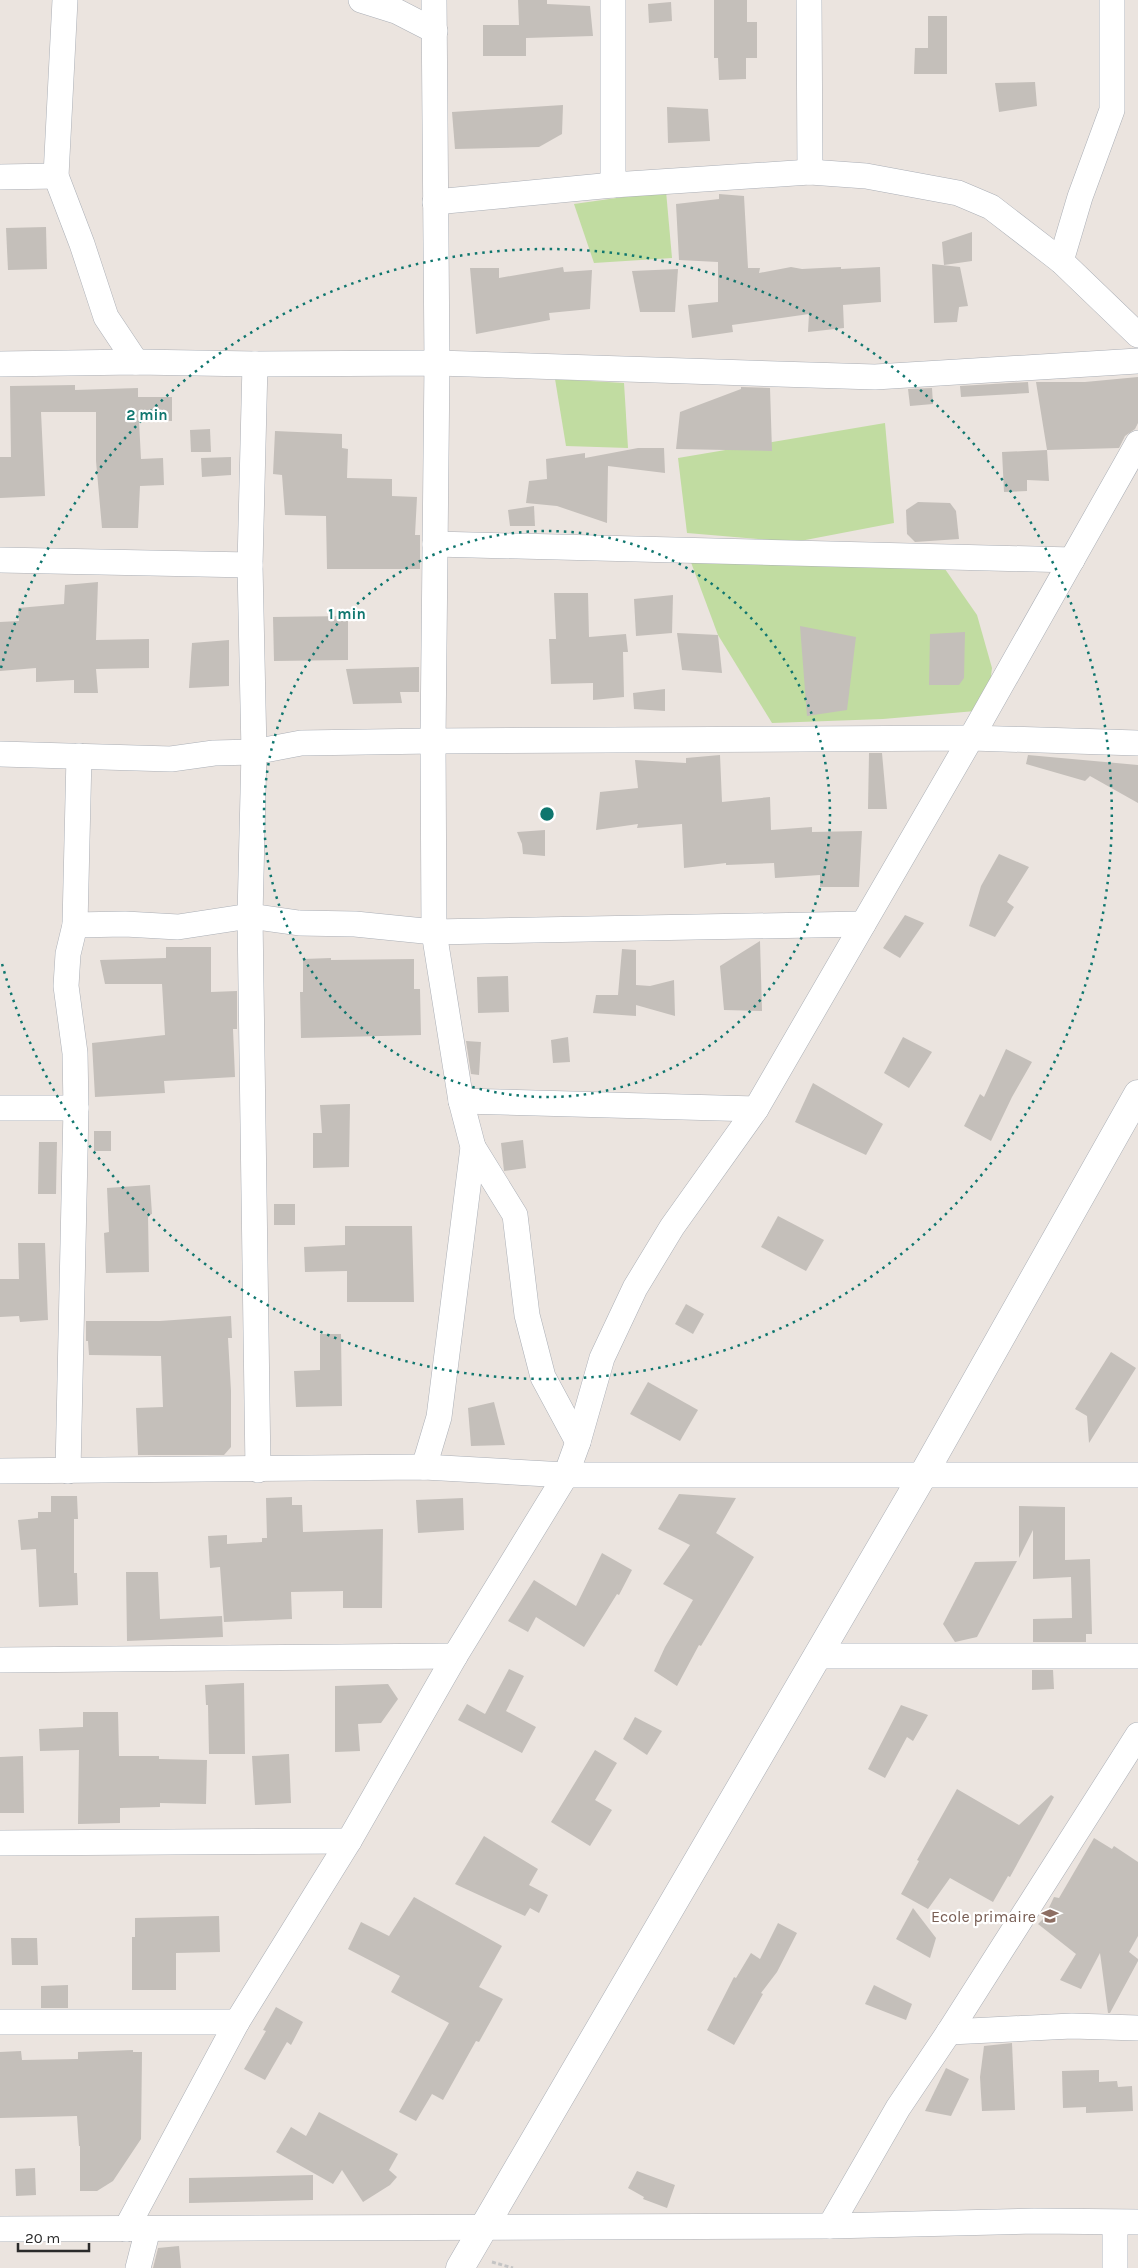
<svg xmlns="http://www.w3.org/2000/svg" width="1138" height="2268" font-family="Karla,sans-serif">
	<rect width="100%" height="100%" fill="#ebe4df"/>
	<g fill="#c1dca1">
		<polygon points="666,191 672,258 594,263 574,204"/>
		<polygon points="555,379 624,383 628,448 566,446"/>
		<polygon points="885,423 894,523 795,542 687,533 678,458"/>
		<polygon points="689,557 945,569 977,615 992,668 987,710 883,719 772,723 718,635"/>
	</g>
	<g fill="#c4bfba">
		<polygon points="518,0 547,0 547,4 590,6 593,36 526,38 526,56 483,56 483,25 519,25"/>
		<polygon points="714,0 747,0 747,22 757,22 757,58 746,58 746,79 719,80 718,58 714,58"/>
		<polygon points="671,2 672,21 649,23 648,4"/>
		<polygon points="928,16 947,16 947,74 914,74 915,48 928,48"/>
		<polygon points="1035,82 1037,106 999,112 995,83"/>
		<polygon points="563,105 562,134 539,147 455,149 452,112"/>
		<polygon points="667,107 708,109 710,141 668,143"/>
		<polygon points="719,194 744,196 748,268 760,268 759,273 791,267 802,269 841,267 841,269 880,267 881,302 843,305 844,328 808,332 809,314 732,325 733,332 692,338 688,305 718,302 718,262 679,260 676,204 719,199"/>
		<polygon points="46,227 47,269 8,270 6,228"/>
		<polygon points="972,232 972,261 944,265 942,242"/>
		<polygon points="932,264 960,267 968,306 959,307 957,322 934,323"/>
		<polygon points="563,267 564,272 592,270 590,309 549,313 550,320 476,334 470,268 499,268 499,278"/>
		<polygon points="678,269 675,312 640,312 632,271"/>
		<polygon points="1138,377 1138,423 1135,429 1125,436 1119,448 1047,450 1036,382 1085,382"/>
		<polygon points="1028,382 1029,393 961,397 960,386"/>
		<polygon points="75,385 75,390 138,388 138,397 172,397 172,421 139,421 141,459 163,458 164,485 140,486 138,528 102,528 96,461 96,412 41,412 45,496 0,498 0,457 11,457 10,386"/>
		<polygon points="741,387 770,388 772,451 676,449 680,412 741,389"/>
		<polygon points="932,388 933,404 910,406 908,389"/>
		<polygon points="210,429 211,452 191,452 190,430"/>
		<polygon points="275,431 342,434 342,448 348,449 347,478 392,479 392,496 417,497 415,535 420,535 420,569 327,569 326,516 285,515 282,475 273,474"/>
		<polygon points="638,448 664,448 665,473 608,466 607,523 557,506 526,503 529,481 547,479 546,459 585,453 585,458"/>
		<polygon points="1047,450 1049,481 1027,480 1027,491 1004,492 1002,452"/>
		<polygon points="231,457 231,475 202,477 201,458"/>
		<polygon points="918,502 950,503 956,511 959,539 915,542 907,534 906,510"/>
		<polygon points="534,506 535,526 510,526 508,510"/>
		<polygon points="98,582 96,640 149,639 149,668 96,669 98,693 74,693 74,680 36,682 36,668 0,671 0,622 19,621 18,608 64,604 65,585"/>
		<polygon points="554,593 588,593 589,637 626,634 628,652 623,652 624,697 593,700 593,683 551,684 549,639 556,639"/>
		<polygon points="673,595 672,633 636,636 634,599"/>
		<polygon points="348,616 348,660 274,661 273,617"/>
		<polygon points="800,626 856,637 847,710 807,716"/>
		<polygon points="965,632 964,678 959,685 929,685 930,634"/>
		<polygon points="677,633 718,635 722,673 682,670"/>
		<polygon points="229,640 229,686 189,688 192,643"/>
		<polygon points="419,667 419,692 400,692 402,703 353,704 346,669"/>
		<polygon points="665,689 665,711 634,709 633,693"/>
		<polygon points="869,753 882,753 887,809 868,809"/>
		<polygon points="720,755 722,802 770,797 771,830 812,827 812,832 862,831 859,887 820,887 820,875 775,878 774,863 726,865 726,863 684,868 682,824 637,828 638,824 596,830 600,792 638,788 635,760 686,763 686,758"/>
		<polygon points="1028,755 1138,765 1138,803 1090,776 1085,781 1026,764"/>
		<polygon points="545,830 545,856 523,854 522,844 517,832"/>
		<polygon points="999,854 1029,867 1007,902 1014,907 995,937 969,926 981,886"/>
		<polygon points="905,915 924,923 900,958 883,948"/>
		<polygon points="760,941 762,1011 724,1010 720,966"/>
		<polygon points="166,947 211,947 211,992 237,991 237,1029 233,1029 235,1077 164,1081 165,1093 95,1097 92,1043 165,1035 162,984 105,984 100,960 166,958"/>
		<polygon points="622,949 636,950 636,985 650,986 674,980 675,1016 636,1005 636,1016 593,1013 596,995 618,995"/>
		<polygon points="331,958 331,960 414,959 414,989 420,989 421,1035 301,1038 300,992 303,992 303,959"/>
		<polygon points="508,976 509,1012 478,1013 477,977"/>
		<polygon points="568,1037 570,1062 553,1063 551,1040"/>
		<polygon points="903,1037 932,1052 909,1088 884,1073"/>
		<polygon points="466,1041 481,1042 479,1075 471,1074"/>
		<polygon points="1006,1049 1032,1062 1012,1097 991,1141 964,1126 980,1094 984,1097"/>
		<polygon points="813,1083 883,1124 866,1155 795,1122"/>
		<polygon points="350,1104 349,1167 313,1168 313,1133 322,1133 320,1105"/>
		<rect x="94" y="1131" width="17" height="20"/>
		<polygon points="523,1140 526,1168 504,1171 501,1143"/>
		<polygon points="39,1142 57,1142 56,1194 38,1194"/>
		<polygon points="150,1185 152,1214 148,1215 149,1272 106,1273 104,1233 109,1232 107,1188"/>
		<rect x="274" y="1204" width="21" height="21"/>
		<polygon points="778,1216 824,1240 806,1271 761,1247"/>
		<polygon points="345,1226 412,1226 414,1302 347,1302 347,1271 305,1272 304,1247 345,1245"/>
		<polygon points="18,1243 45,1243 48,1320 20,1322 19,1316 0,1317 0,1279 19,1279"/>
		<polygon points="686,1304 704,1314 693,1334 675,1324"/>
		<polygon points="231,1316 232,1338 228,1338 231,1391 231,1447 224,1455 138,1455 136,1408 163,1407 161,1356 89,1355 88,1341 86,1341 86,1321 160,1321"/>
		<polygon points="320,1334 341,1334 342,1406 296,1407 294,1371 320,1370"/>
		<polygon points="1111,1352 1136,1368 1089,1443 1087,1416 1075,1409"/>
		<polygon points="648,1382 698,1410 680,1441 630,1414"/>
		<polygon points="494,1402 505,1445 471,1446 468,1408"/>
		<polygon points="679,1494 736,1498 716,1533 754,1557 701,1646 699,1645 677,1686 654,1671 665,1647 693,1600 663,1584 690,1545 658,1529"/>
		<polygon points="51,1496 77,1496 78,1519 74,1519 74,1573 77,1573 78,1605 39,1607 36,1549 21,1550 18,1520 38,1518 38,1512 51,1512"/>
		<polygon points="292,1497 292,1505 302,1505 303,1532 383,1529 382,1608 343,1608 343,1591 291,1592 292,1619 224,1622 220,1567 210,1568 208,1536 227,1535 227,1544 262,1542 262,1538 267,1538 266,1498"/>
		<polygon points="463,1498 464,1530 418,1533 416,1500"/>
		<polygon points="1019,1506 1065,1507 1065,1560 1090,1559 1092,1634 1086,1634 1086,1642 1033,1642 1033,1619 1072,1618 1071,1577 1033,1579 1033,1530 1019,1558"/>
		<polygon points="602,1553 632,1570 619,1595 617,1594 584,1647 536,1617 528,1632 508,1621 534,1580 576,1606"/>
		<polygon points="1017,1561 977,1637 955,1642 943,1624 975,1562"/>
		<polygon points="126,1572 158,1572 160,1619 222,1616 223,1637 127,1641"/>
		<polygon points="509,1669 524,1676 506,1711 536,1727 522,1753 458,1720 467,1704 485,1714"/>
		<polygon points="1032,1670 1053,1670 1054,1689 1032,1690"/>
		<polygon points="244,1683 245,1754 209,1754 208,1705 206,1705 205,1685"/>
		<polygon points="388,1684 398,1699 381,1723 358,1724 360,1751 335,1752 335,1686"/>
		<polygon points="901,1705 928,1715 913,1741 907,1737 885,1778 868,1769"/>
		<polygon points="83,1712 118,1712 119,1756 159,1756 159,1759 207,1760 206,1804 160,1803 160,1807 120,1808 120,1823 78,1824 79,1750 40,1751 39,1729 83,1727"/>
		<polygon points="635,1717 662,1731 647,1755 623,1739"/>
		<polygon points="595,1750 617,1763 595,1800 612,1810 590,1846 551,1822"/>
		<polygon points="289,1754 291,1803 255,1805 252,1756"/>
		<polygon points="23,1756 24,1813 0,1813 0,1757"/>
		<polygon points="957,1789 1019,1825 1051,1795 1054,1797 1010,1877 1008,1876 993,1902 950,1878 928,1909 901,1894 919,1861 917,1860"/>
		<polygon points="484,1836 538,1869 529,1885 548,1895 539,1913 530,1908 525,1916 455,1884"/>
		<polygon points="1094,1838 1112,1849 1114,1846 1138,1862 1138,1936 1129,1952 1138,1959 1138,1961 1110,2013 1108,2013 1100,1953 1081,1989 1060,1980 1076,1954 1038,1924 1044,1918 1054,1897 1059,1898"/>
		<polygon points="414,1897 502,1946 479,1987 503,1999 479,2042 476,2041 443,2100 432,2094 416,2121 399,2112 449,2023 391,1992 400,1976 348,1949 361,1922 389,1936"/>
		<polygon points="913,1908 936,1938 930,1958 896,1939"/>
		<polygon points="219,1916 220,1952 176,1953 176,1990 132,1990 132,1937 135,1937 135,1918"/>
		<polygon points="778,1923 797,1933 777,1972 761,1993 763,1994 734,2045 707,2030 734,1977 736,1978 751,1953 760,1959"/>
		<polygon points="11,1938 37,1938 38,1965 12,1965"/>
		<polygon points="68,1985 68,2008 41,2008 41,1986"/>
		<polygon points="874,1985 912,2004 906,2020 865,2004"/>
		<polygon points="276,2007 303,2022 291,2045 287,2042 265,2080 244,2069 266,2031 263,2030"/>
		<polygon points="1012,2043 1015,2110 982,2111 980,2077 984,2046"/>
		<polygon points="133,2050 133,2052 142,2052 141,2139 113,2181 97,2191 80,2191 80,2146 79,2146 77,2116 0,2118 0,2052 21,2051 22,2060 78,2059 78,2052"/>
		<polygon points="946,2068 969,2079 951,2116 925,2111"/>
		<polygon points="1099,2070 1099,2082 1117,2081 1118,2087 1132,2086 1133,2111 1086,2113 1086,2107 1063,2108 1062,2071"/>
		<polygon points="319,2112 398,2154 389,2170 397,2177 390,2185 363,2202 342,2170 333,2184 276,2152 291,2127 306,2136"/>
		<polygon points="35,2168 36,2195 16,2196 15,2169"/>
		<polygon points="637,2171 675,2185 667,2208 643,2199 644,2197 628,2188"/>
		<polygon points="313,2175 313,2200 189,2203 189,2178"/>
		<polygon points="179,2246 181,2268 153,2268 158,2248"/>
	</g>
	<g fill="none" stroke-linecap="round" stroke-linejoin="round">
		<g stroke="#abafb6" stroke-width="26">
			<g id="street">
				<polyline points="65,0 56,176 82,244 106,317 136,362"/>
				<polyline points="361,0 396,11 435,31"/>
				<polyline points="809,0 810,172"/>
				<polyline points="0,177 56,176"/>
				<polyline points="613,185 613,0"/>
				<polyline points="435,202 613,185 810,172 866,176 958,193 991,207 1061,261 1138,335"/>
				<polyline points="1061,261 1080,197 1112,110 1112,0"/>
				<polyline points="0,364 136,362 255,364 437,363 875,377 1138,361"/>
				<polyline points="255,364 250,565 254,752 250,916 258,1470"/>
				<polyline points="435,544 1072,560"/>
				<polyline points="0,560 250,565"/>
				<polyline points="0,754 171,759 214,753 254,752 301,743 433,741 971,738 1138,743"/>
				<polyline points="75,925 125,924 178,927 250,916 299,923 355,924 434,932 863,924"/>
				<polyline points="461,1101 756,1109"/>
				<polyline points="0,1108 76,1108"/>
				<polyline points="473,1147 515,1215 527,1315 543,1377 578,1442"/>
				<polyline points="424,1467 439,1417 473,1147 461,1101 434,932 433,741 437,363 434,0"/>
				<polyline points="0,1471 424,1467 566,1475 1138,1475"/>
				<polyline points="68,1471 76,1108 75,1053 66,986 68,954 75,925 79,756"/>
				<polyline points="818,1656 1138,1656"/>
				<polyline points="0,1660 455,1656"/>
				<polyline points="0,1843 349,1841"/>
				<polyline points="0,2022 237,2022"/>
				<polyline points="949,2032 1072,2026 1138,2028"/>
				<polyline points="830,2226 898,2108 949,2032 1138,1735"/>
				<polyline points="0,2229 830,2226 1034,2221 1138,2222"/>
				<polyline points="126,2229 237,2022 349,1841 455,1656 566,1475 578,1442 602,1358 635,1288 672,1227 756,1109 971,738 1138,443"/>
				<polyline points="138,2268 148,2229"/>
				<polyline points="1115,2268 1115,2223"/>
			</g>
		</g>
		<g stroke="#abafb6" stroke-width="29">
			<polyline id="secondary" points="460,2268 923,1475 1138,1094"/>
		</g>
		<polyline stroke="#c4c4c4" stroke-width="3" stroke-dasharray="4 2.5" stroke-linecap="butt" points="492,2262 513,2268"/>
		<use href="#street" stroke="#fff" stroke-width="25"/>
		<use href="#secondary" stroke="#fff" stroke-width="28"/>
	</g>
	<g fill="none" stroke="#0f766e" stroke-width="2.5" stroke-dasharray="2.5 5">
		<circle cx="547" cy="814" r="283"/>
		<path d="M1 668A565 565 0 1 1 1 960"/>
	</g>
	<defs>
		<g id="school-bare" transform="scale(1.35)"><path d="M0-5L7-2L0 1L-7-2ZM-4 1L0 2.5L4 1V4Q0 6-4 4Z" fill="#8d6e63" stroke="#fff" stroke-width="2.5" paint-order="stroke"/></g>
	</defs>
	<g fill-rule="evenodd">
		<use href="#school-bare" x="1050" y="1916"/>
	</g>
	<g text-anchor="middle" stroke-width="4.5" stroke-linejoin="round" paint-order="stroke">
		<g font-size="16" fill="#785e54" stroke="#fff" text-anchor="end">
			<text x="1036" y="1922">Ecole primaire</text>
		</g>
	</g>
	<circle cx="547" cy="814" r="8" fill="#0f766e" stroke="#fff" stroke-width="2.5"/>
	<g font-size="15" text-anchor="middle" font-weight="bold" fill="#0f766e" stroke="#fff" stroke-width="4.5" stroke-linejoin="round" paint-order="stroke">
		<text x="147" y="420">2 min</text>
		<text x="347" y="619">1 min</text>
	</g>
	<path d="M18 2243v8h71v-8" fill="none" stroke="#2b2b2b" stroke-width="2.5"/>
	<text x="25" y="2243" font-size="15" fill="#2b2b2b" stroke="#ffffff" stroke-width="4" paint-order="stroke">20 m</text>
</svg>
